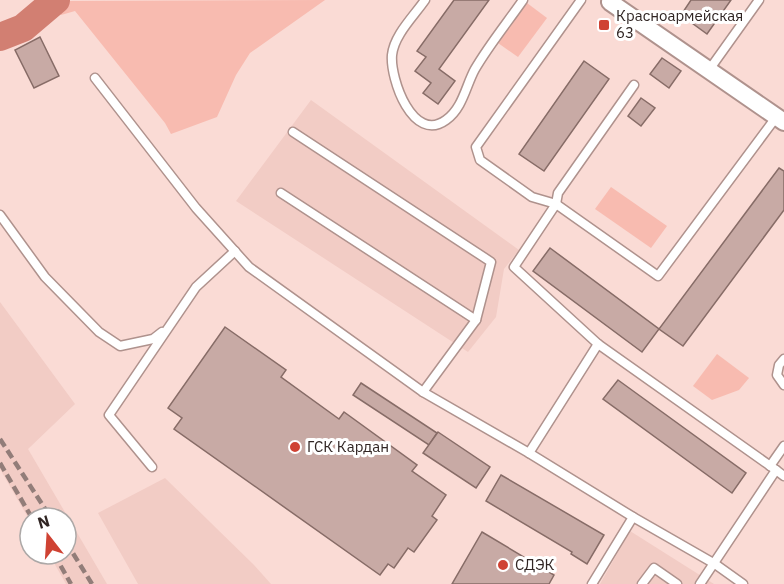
<svg xmlns="http://www.w3.org/2000/svg" width="784" height="584" font-family="'IBM Plex Sans',sans-serif">
	<rect width="100%" height="100%" fill="#fadbd5"/>
	<g fill="#f2ccc5">
		<polygon points="311,100 519,250 504,269 496,317 468,352 236,201"/>
		<polygon points="0,302 75,404 28,449 107,584 66,584 49,554 66,554 66,518 30,518 30,521 0,469"/>
		<polygon points="165,478 254,565 271,584 138,584 98,513"/>
		<polygon points="630,531 714,584 600,584"/>
	</g>
	<g fill="#f8bbb0">
		<polygon points="54,0 64,1 325,0 250,53 236,75 217,117 171,134 165,123 75,11 61,15"/>
		<polygon points="527,3 547,18 518,57 498,43"/>
		<polygon points="611,187 667,226 651,248 595,209"/>
		<polygon points="717,354 749,378 739,390 712,400 693,386"/>
	</g>
	<g fill="none" stroke-linecap="round" stroke-linejoin="round">
		<polyline stroke="#d27f72" stroke-width="28" points="0,37 23,28 56,0"/>
	</g>
	<g fill="#c8aaa5" stroke="#876c67" stroke-width="1.5">
		<polygon points="454,0 489,0 439,69 455,81 438,104 423,93 431,83 415,71 426,57 417,51"/>
		<polygon points="691,0 731,0 707,34 681,15"/>
		<polygon points="40,37 59,76 34,88 15,50"/>
		<polygon points="662,58 681,71 669,88 650,74"/>
		<polygon points="584,61 609,79 544,171 519,154"/>
		<polygon points="641,98 655,108 641,126 628,116"/>
		<polygon points="779,168 784,171 784,210 683,346 659,329"/>
		<polygon points="550,248 659,329 642,352 533,271"/>
		<polygon points="225,327 286,370 281,377 339,419 344,412 417,465 412,471 446,495 432,516 437,520 414,552 408,548 394,568 388,564 380,575 174,429 182,418 168,408"/>
		<polygon points="618,380 746,473 732,493 603,399"/>
		<polygon points="361,383 437,433 429,445 353,395"/>
		<polygon points="438,432 490,467 476,488 423,453"/>
		<polygon points="501,475 604,535 587,564 571,554 572,552 486,501"/>
		<polygon points="482,532 554,575 549,584 452,584"/>
	</g>
	<g fill="none" stroke-linecap="round" stroke-linejoin="round">
		<g stroke="#af928d" stroke-width="11">
			<g id="service">
				<path d="M425,0C414,16 394,35 392,55C390,79 413,144 446,120C463,108 466,85 475,69C489,45 507,23 523,0"/>
				<polyline points="581,0 476,147 480,160 532,197 556,204 558,193 634,85"/>
				<polyline points="709,70 759,0"/>
				<polyline points="95,78 196,208 249,267 423,392"/>
				<polyline points="293,132 491,262 476,320 423,392 529,453 633,517 715,564 743,584"/>
				<polyline points="281,193 476,320"/>
				<polyline points="0,215 45,277 99,332 120,346 153,339 162,332"/>
				<polyline points="784,359 779,365 777,375 784,385"/>
				<polyline points="529,453 598,344"/>
				<polyline points="770,466 784,446"/>
				<polyline points="152,467 109,415 196,287 235,251"/>
				<polyline points="776,470 784,476"/>
				<polyline points="592,584 633,517"/>
				<polyline points="642,584 654,568 677,584"/>
				<polyline points="700,584 776,470 598,344 514,267 556,204 658,276 777,116"/>
			</g>
		</g>
		<g stroke="#af928d" stroke-width="20">
			<polyline id="minor" points="610,2 784,122"/>
		</g>
		<use href="#service" stroke="#fff" stroke-width="8"/>
		<use href="#minor" stroke="#fff" stroke-width="16"/>
		<g stroke="#927d79" stroke-width="4.5" stroke-dasharray="9 4.5" stroke-linecap="butt">
			<polyline points="0,439 51,518"/>
			<polyline points="0,463 32,518"/>
			<polyline points="66,542 92,584"/>
			<polyline points="54,554 71,584"/>
		</g>
	</g>
	<g fill="#cf4233" stroke="#fff" stroke-width="2">
		<rect x="598" y="19" width="12" height="12" rx="3"/>
		<circle cx="295" cy="447" r="6"/>
		<circle cx="503" cy="565" r="6"/>
	</g>
	<g text-anchor="middle" stroke-width="6" stroke-linejoin="round" paint-order="stroke">
		<g font-size="15" fill="#302523" stroke="#fff" text-anchor="start">
			<text x="616" y="21">Красноармейская<tspan x="616" dy="17">63</tspan></text>
			<text x="307" y="452">ГСК Кардан</text>
			<text x="515" y="570">СДЭК</text>
		</g>
	</g>
	<g transform="translate(48 536) rotate(343)"><circle r="28" fill="#ffffff" stroke="#aca8a7" stroke-width="1.5"/>
	<path d="M0-4.5L10 22L0 15L-10 22Z" fill="#cf4233"/>
	<text y="-9" font-size="16" font-weight="bold" text-anchor="middle" fill="#302523">N</text>
	</g>
</svg>
